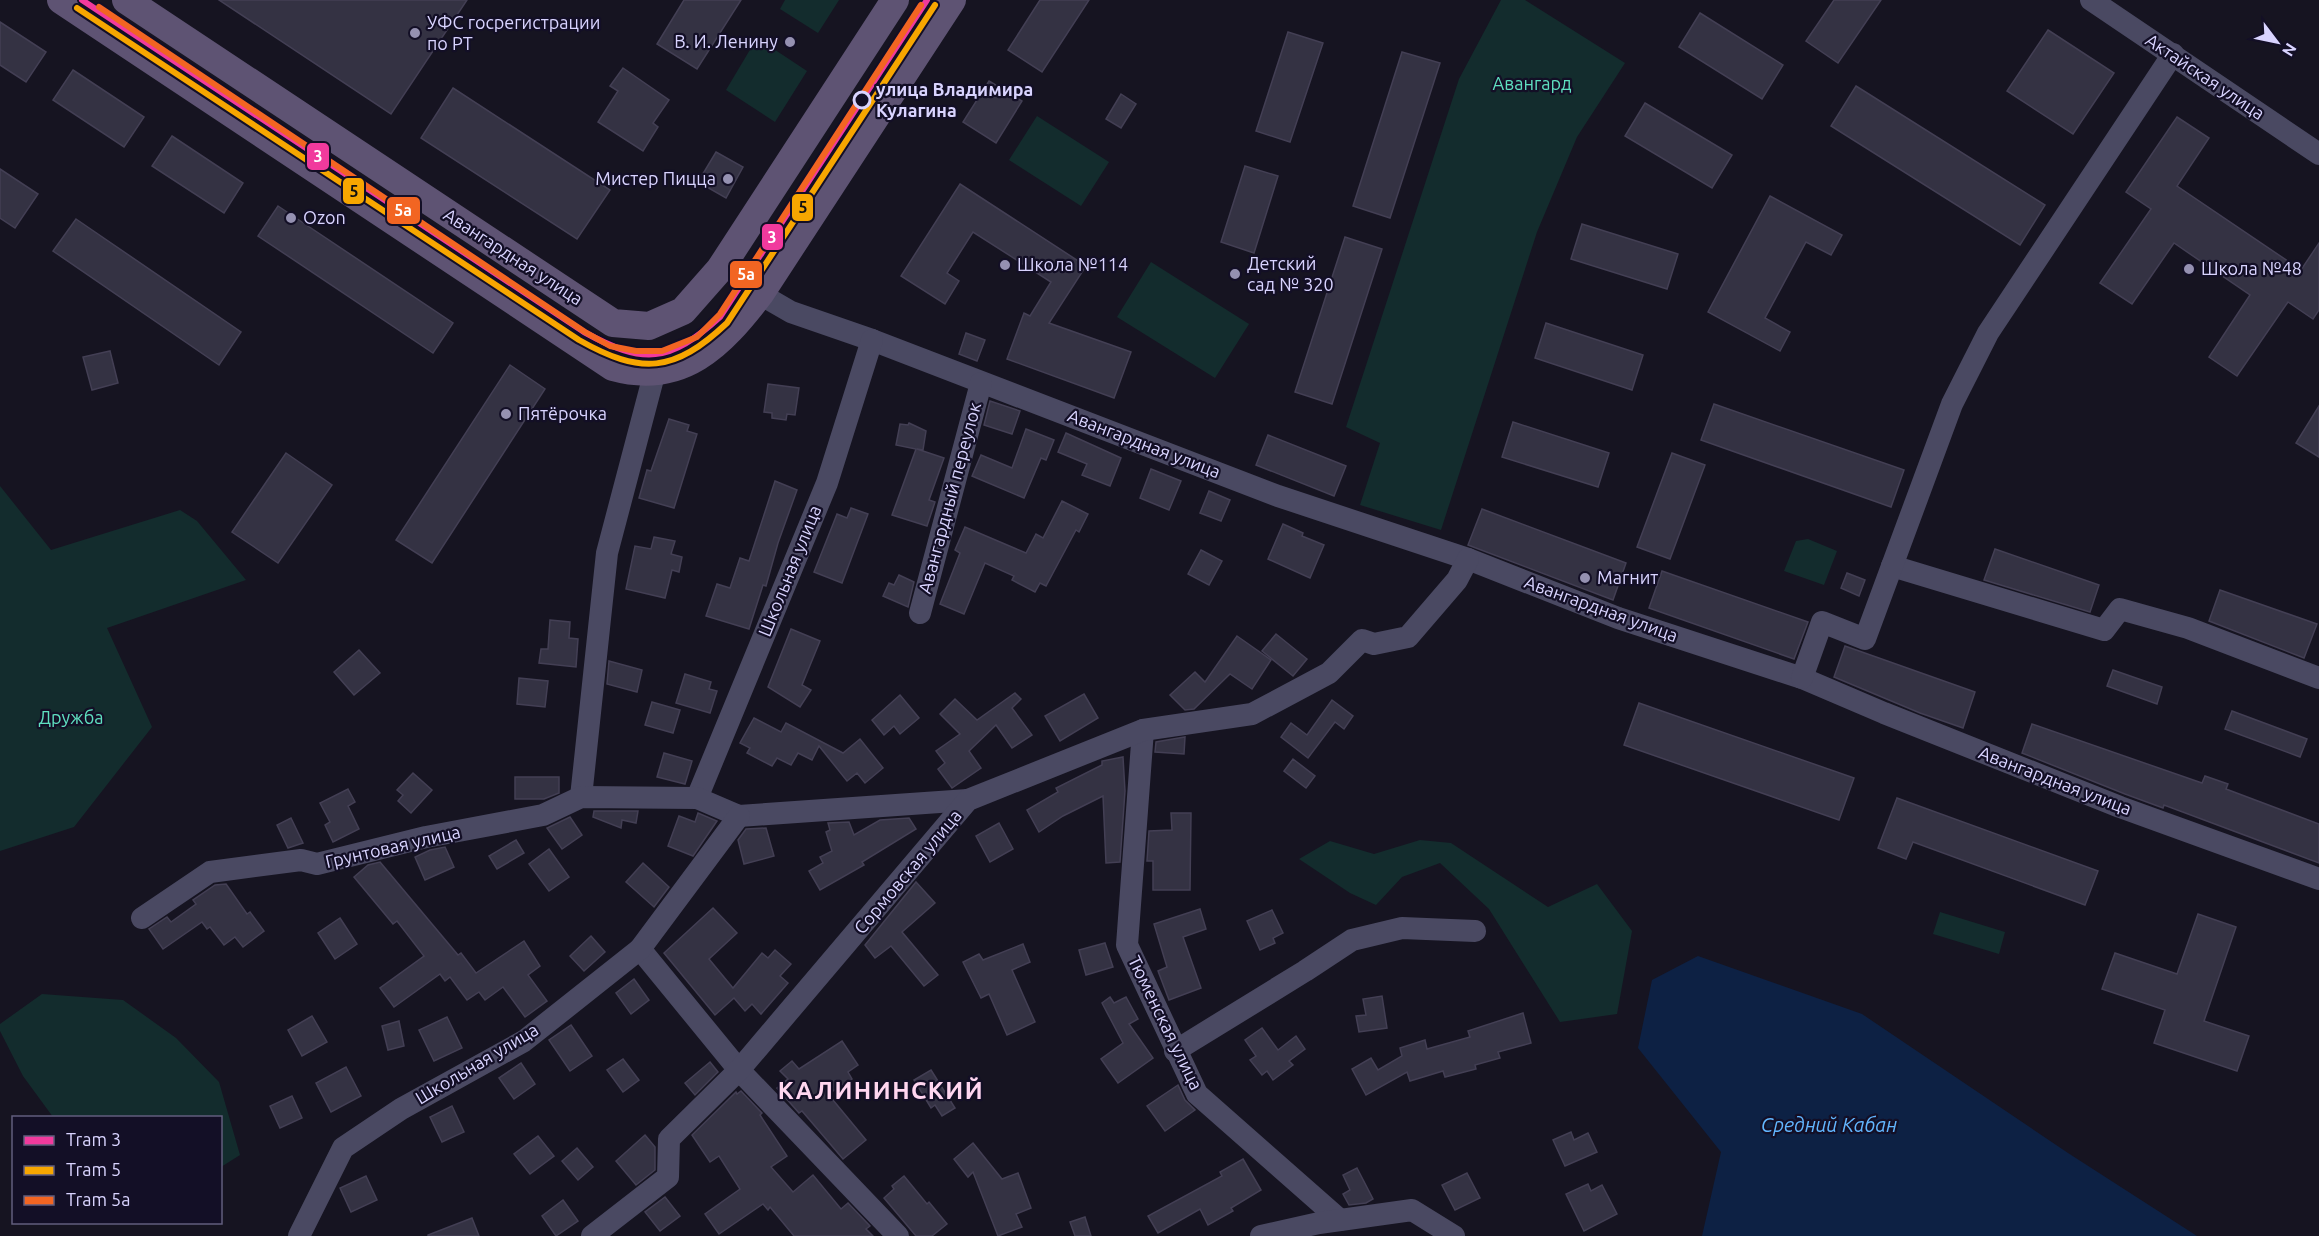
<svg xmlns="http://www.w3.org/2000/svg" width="2319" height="1236" font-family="Ubuntu,sans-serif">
	<rect width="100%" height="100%" fill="#161421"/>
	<g fill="#132c2d">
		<polygon points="785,0 839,0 818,33 780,9"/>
		<polygon points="1501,0 1525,0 1625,63 1577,137 1537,232 1441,530 1360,505 1380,443 1346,427 1459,79"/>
		<polygon points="757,38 807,71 775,122 726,90"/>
		<polygon points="1037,116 1109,162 1081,206 1009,160"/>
		<polygon points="1151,262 1249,324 1215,378 1117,317"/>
		<polygon points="0,486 51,550 180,510 197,521 246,580 107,628 152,727 74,827 0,851"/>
		<polygon points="1808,539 1837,551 1824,585 1784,571 1796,541"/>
		<polygon points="1420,840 1451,843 1548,907 1597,884 1632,931 1617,1014 1560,1022 1489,909 1440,863 1402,877 1376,905 1350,893 1299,859 1330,841 1374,854"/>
		<polygon points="1940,912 2005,932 1999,954 1933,934"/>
		<polygon points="42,994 123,1000 176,1038 219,1082 240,1155 221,1167 220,1118 53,1117 23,1076 0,1031 0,1024"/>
	</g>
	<polygon fill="#0d2144" points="1698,956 1862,1014 2068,1153 2197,1236 1702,1236 1721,1152 1638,1048 1652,980"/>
	<g fill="#343243" stroke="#433f54" stroke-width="1.5">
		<polygon points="219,0 467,0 391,114"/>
		<polygon points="684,0 741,0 697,69 657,44"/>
		<polygon points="1040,0 1089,0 1042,72 1008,50"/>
		<polygon points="1834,0 1881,0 1838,63 1806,41"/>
		<polygon points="1700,13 1783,65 1762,99 1679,47"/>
		<polygon points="0,22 46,52 26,82 0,65"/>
		<polygon points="2048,30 2114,73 2073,134 2007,91"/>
		<polygon points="1288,32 1323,43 1290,142 1256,131"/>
		<polygon points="1402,52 1440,63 1390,218 1353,206"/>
		<polygon points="623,68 669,100 653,123 658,127 643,151 598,122 618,91 610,86"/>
		<polygon points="73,70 144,117 124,147 53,100"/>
		<polygon points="989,81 1022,101 996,143 963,122"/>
		<polygon points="1856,86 2045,205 2020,245 1831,126"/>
		<polygon points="453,88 610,190 577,239 421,138"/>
		<polygon points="1121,94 1136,104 1121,128 1106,119"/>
		<polygon points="1645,103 1732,155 1712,188 1625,136"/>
		<polygon points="2177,117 2209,138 2177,186 2301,270 2319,243 2319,310 2313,319 2288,302 2237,376 2209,357 2250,295 2174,243 2132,304 2100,283 2151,209 2126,192"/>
		<polygon points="172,136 243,183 224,213 152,166"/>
		<polygon points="716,152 743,167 726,198 698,182"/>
		<polygon points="1245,166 1278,176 1254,253 1221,242"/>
		<polygon points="0,169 38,194 15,228 0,218"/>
		<polygon points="960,184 1086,266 1049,323 1131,352 1114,398 1007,359 1024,313 1030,316 1051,282 973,232 947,273 959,281 945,304 901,276"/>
		<polygon points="1770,196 1842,235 1831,255 1806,242 1765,318 1790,332 1780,351 1708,312"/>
		<polygon points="278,206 453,323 433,353 258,236"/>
		<polygon points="76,219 241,332 219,365 53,251"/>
		<polygon points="1582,224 1678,254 1667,289 1571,259"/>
		<polygon points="1345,237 1382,249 1332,404 1295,392"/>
		<polygon points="1546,323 1643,355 1632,390 1535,358"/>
		<polygon points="966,333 985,340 977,361 959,354"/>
		<polygon points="110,351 118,383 92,390 83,357"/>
		<polygon points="510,365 545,389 432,563 396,540"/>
		<polygon points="768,384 799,388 795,415 787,414 786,420 772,418 772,413 764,412"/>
		<polygon points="990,401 1020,411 1012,434 984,425"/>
		<polygon points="1714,404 1904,470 1891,507 1701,440"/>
		<polygon points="2319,406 2319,457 2296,443"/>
		<polygon points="669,419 689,425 687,431 697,434 674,508 639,498 647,470 651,471"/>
		<polygon points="1513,422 1609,453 1598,487 1502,457"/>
		<polygon points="909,423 926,431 923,450 917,449 944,458 929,500 935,502 927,526 892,515 916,449 896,445 900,424 908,425"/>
		<polygon points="1026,429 1054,440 1046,460 1041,458 1024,498 972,476 981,455 1012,468"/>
		<polygon points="1066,433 1121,458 1110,486 1082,475 1087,464 1058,452"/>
		<polygon points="1268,435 1346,466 1334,496 1256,465"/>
		<polygon points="286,453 332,485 278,563 232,532"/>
		<polygon points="1672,453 1705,465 1670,559 1637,547"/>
		<polygon points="1151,469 1181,481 1169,510 1140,498"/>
		<polygon points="775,481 797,490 778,543 766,586 763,585 749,629 706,616 717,584 730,588 740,558 749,561"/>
		<polygon points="1209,491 1230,500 1221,521 1200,513"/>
		<polygon points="1062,501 1088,514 1079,532 1076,530 1046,586 1040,583 1035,592 1012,580 1014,576 985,563 964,614 940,604 960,553 955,550 965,527 1026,553 1036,534 1043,538"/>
		<polygon points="851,508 868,514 842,583 814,572 837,514 847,518"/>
		<polygon points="1482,509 1626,563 1613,600 1468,545"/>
		<polygon points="1283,524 1303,533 1302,536 1324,545 1310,578 1268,559"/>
		<polygon points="654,537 675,541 671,554 682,557 679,572 672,570 665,598 626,589 635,546 651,549"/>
		<polygon points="1995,549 2099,585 2090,612 1984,580"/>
		<polygon points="1201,550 1222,561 1209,585 1188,574"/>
		<polygon points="1662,571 1808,622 1794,659 1649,608"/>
		<polygon points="1847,573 1865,580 1859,596 1841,588"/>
		<polygon points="899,575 914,582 908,607 883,596 889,583 894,585"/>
		<polygon points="2220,590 2317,624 2304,658 2209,621"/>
		<polygon points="550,620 570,622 569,638 578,639 576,667 539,663 541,649 548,649"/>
		<polygon points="791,629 820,641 802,685 811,690 800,707 768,687"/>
		<polygon points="1276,634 1307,659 1293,676 1262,651"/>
		<polygon points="1237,636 1271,660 1252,689 1230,674 1194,709 1185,710 1170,695 1195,672 1205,682"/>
		<polygon points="1845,646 1975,692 1963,728 1920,713 1834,677"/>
		<polygon points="359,650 380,673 354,695 334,672"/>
		<polygon points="609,661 642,670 637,692 607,684"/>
		<polygon points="2113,670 2162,687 2157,704 2107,686"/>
		<polygon points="685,674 711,682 709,689 717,691 710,713 676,703"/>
		<polygon points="519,678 548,681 545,707 517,704"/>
		<polygon points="1015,693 1021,699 1012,708 1032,735 1012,748 996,725 969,751 981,768 952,788 938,769 945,763 936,751 960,734 940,714 955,699 977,720"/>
		<polygon points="1084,694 1098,718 1060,741 1045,716"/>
		<polygon points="900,695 919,718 900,734 894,726 884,735 872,720"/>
		<polygon points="1332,700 1353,716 1344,729 1335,722 1308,758 1281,737 1291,723 1307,735"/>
		<polygon points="652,702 680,710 673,733 645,725"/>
		<polygon points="1639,703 1854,778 1839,820 1624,745"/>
		<polygon points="2232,711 2307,739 2300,757 2225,729"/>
		<polygon points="754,718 781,732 786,723 843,753 860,739 883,768 865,783 857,773 847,781 819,746 812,760 798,753 791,765 777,758 772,766 747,753 750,748 740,743"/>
		<polygon points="2032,724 2202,783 2205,776 2228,784 2226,789 2319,824 2319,863 2164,805 2163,808 2125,794 2022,753"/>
		<polygon points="1185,737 1184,754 1155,752 1156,742"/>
		<polygon points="664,753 692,761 685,784 657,777"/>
		<polygon points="1123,757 1125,791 1120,862 1106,863 1103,796 1063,816 1039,832 1027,810 1058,792 1056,788 1102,765 1102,761"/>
		<polygon points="1293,759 1315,776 1306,788 1284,771"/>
		<polygon points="413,773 432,790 411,813 398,801 403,795 397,790"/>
		<polygon points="515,777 559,777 559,793 544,799 515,799"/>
		<polygon points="348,789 355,802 348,806 359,829 333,842 325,825 330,822 320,803"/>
		<polygon points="1897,798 2098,871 2085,905 1913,842 1906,859 1878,848"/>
		<polygon points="594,811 638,811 636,823 622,820 621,828 593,817"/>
		<polygon points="698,813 717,821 693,856 668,846 679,816 695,822"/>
		<polygon points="1171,813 1191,813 1190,890 1153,890 1153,861 1147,861 1149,831 1172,830"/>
		<polygon points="570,817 582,835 562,849 547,828"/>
		<polygon points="291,818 303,843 288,848 277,825"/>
		<polygon points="909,818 916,829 862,862 864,865 820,890 809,871 823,863 820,857 832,851 826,832 830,830 828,823 849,822 854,835 880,820"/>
		<polygon points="999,823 1013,849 990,862 976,836"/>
		<polygon points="766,828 774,856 744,864 738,840 746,829"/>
		<polygon points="516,840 524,853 497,869 489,856"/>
		<polygon points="445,847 454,867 425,880 415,857 430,850"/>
		<polygon points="549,849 569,877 549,891 529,864"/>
		<polygon points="380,862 458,955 461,953 476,973 524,941 540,966 528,975 547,1001 525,1017 503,987 485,1000 479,992 467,1000 450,977 445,981 440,974 394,1007 380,988 424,956 397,921 393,924 354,877 368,865"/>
		<polygon points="643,863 669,887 654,907 626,882"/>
		<polygon points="916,882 935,903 902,932 938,975 924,986 891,946 875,958 865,945"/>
		<polygon points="226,884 247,914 250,912 264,931 243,947 235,937 224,945 210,927 207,929 202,922 163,949 149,929 167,917 171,922 196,904 193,900 215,885"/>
		<polygon points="713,908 737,933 709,959 733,988 762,953 768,958 775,950 791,964 780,976 788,983 761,1014 752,1004 745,1011 734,998 715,1015 664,953"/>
		<polygon points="1200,909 1206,929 1183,937 1201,988 1169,1000 1158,971 1167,967 1154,924"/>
		<polygon points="1272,910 1283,933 1273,938 1275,943 1260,950 1247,921"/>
		<polygon points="2198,914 2236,927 2204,1021 2249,1036 2237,1071 2154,1043 2165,1010 2102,989 2115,953 2177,974"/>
		<polygon points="340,918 357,944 335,959 318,933"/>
		<polygon points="591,936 605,952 584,971 570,956"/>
		<polygon points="1105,943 1113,967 1086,975 1079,950"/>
		<polygon points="1023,944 1030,962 1012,970 1035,1022 1007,1035 989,994 981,998 963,962 979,954 983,960"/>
		<polygon points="634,979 649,1000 631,1014 616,993"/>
		<polygon points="1382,996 1387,1028 1359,1032 1356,1016 1366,1015 1363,999"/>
		<polygon points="1110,997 1114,1003 1126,997 1138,1019 1129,1024 1153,1058 1118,1083 1101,1059 1123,1043 1102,1003"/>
		<polygon points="1523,1013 1531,1043 1498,1052 1500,1058 1475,1065 1476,1069 1445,1077 1443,1071 1410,1081 1407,1072 1366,1095 1352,1069 1371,1058 1378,1070 1402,1056 1400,1048 1425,1040 1427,1049 1470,1037 1468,1031"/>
		<polygon points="312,1016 327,1042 302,1056 288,1030"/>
		<polygon points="447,1017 462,1048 434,1061 419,1030"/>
		<polygon points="399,1021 404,1046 388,1050 382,1026"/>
		<polygon points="571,1025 592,1056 570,1071 549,1040"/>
		<polygon points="1262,1028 1278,1050 1296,1036 1305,1049 1289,1061 1293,1065 1273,1080 1267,1071 1262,1075 1250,1060 1256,1056 1245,1040"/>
		<polygon points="842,1041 858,1065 848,1072 852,1079 828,1094 866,1140 843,1159 802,1111 799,1113 777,1088 788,1079 780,1071 792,1061 799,1069"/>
		<polygon points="623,1059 639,1080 623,1092 607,1070"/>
		<polygon points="710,1062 718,1072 695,1095 685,1083"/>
		<polygon points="521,1063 535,1084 514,1099 499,1078"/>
		<polygon points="346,1067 361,1096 331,1112 316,1083"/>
		<polygon points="931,1070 955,1108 942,1116 935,1105 931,1108 914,1080"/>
		<polygon points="1178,1085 1185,1100 1195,1110 1165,1131 1147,1106"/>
		<polygon points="741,1091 762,1113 760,1115 787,1156 771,1167 793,1192 813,1175 841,1209 848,1203 870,1226 866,1229 873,1236 794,1236 770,1207 768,1210 763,1204 719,1234 705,1214 740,1189 719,1156 710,1162 692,1135 736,1092 737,1094"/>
		<polygon points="292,1096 302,1118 280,1128 270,1106"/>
		<polygon points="452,1106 464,1132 442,1142 430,1117"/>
		<polygon points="1571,1132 1574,1140 1588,1133 1597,1152 1565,1166 1553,1140"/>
		<polygon points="645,1135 655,1147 655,1170 636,1185 616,1161"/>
		<polygon points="538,1136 554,1156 530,1174 514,1154"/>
		<polygon points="973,1143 1002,1179 1018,1173 1031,1208 1016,1214 1022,1227 998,1236 973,1172 968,1177 954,1159"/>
		<polygon points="577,1148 593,1167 578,1180 562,1161"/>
		<polygon points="1243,1159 1261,1190 1231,1208 1233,1211 1208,1225 1200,1209 1158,1233 1148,1216 1222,1176 1220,1172"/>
		<polygon points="1357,1168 1373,1199 1366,1203 1349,1205 1343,1194 1350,1190 1343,1175"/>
		<polygon points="1467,1173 1480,1198 1455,1210 1442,1185"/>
		<polygon points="366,1176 377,1200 351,1212 340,1188"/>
		<polygon points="904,1176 927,1204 929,1202 947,1224 932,1236 916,1236 884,1198 894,1189 892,1186"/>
		<polygon points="1588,1184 1591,1191 1602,1185 1617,1214 1584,1231 1566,1194"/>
		<polygon points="665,1197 680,1216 660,1231 645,1212"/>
		<polygon points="563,1200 578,1221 556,1236 542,1216"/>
		<polygon points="1085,1217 1091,1236 1075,1236 1070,1222"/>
		<polygon points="472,1218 479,1236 428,1236 428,1235"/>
	</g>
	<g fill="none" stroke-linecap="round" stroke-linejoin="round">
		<g stroke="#4a4962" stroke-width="22">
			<polyline points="2091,0 2319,154"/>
			<polyline points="760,294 791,312 872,340 1278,496 1468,559 1618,618 1802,678 1884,713 2120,807 2319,879"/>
			<polyline points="1892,566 2104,630 2120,609 2188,628 2319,678"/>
			<polyline points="920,613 981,383"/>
			<polyline points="1802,678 1822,622 1865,639 1952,404 1988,333 2173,54"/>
			<polyline points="1143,730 1127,945 1197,1094 1340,1220"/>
			<polyline points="581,797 607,553 655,371"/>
			<polyline points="697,798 827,483 872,340"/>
			<polyline points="142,918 210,872 301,860 317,864 426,837 543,815 581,797 697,798 739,816 968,800"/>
			<polyline points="640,949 739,1070 898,1236"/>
			<polyline points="1175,1051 1305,971 1352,940 1402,928 1475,931"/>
			<polyline points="299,1236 343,1148 401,1109 524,1041 640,949 739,816"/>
			<polyline points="592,1236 668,1177 669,1139 739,1070 968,800 1143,730 1252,714 1329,673 1362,640 1374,644 1408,637 1457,580 1468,559"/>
			<polyline points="1261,1236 1319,1223 1412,1210 1454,1236"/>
		</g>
		<g stroke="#5e5373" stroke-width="28">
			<path d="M61,0L613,367C682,386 721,345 760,294L952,0"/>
			<polyline points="126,0 613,323 649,326 683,311 720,269 895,0"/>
		</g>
		<g stroke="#130f26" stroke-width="10">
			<path id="tram-1" d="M82,0L584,332C644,365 669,363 720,317L927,0"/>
		</g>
		<g stroke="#130f26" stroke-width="10">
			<path id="tram-2" d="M77,8L579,340C641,375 674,373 727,323L935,5"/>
		</g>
		<g stroke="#130f26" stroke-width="10">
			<polyline id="tram-3" points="99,7 585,332 610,346 636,351 662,351 697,337 720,314 921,5"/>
		</g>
		<use href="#tram-1" stroke="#f13a9d" stroke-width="6"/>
		<use href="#tram-2" stroke="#f7a600" stroke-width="6"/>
		<use href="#tram-3" stroke="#f26522" stroke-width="6"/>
	</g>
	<g fill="#9591b1" stroke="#130f26" stroke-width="2">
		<circle cx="415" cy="33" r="6"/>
		<circle cx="790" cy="42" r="6"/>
		<circle cx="728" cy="179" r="6"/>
		<circle cx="291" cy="218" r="6"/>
		<circle cx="1005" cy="265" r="6"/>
		<circle cx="2189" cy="269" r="6"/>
		<circle cx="1235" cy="274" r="6"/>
		<circle cx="506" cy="414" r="6"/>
		<circle cx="1585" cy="578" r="6"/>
	</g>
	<circle fill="#130f26" stroke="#d9d4ff" stroke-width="3" cx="862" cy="100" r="8"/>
	<g text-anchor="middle" stroke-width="4.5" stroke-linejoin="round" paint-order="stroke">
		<g font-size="18" fill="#d9d4ff" stroke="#130f26" text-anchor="start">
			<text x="427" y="29">УФС госрегистрации<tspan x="427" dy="21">по РТ</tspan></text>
			<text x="778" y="48" text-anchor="end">В. И. Ленину</text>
			<text x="716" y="185" text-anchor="end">Мистер Пицца</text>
			<text x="303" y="224">Ozon</text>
			<text x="1247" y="270">Детский<tspan x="1247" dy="21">сад № 320</tspan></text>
			<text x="1017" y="271">Школа №114</text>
			<text x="2201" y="275">Школа №48</text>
			<text x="518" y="420">Пятёрочка</text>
			<text x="1597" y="584">Магнит</text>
		</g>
		<g font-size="18" fill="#d9d4ff" stroke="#130f26">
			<text transform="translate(2205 77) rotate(34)" y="6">Актайская улица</text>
			<text transform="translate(513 257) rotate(33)" y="6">Авангардная улица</text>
			<text transform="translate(1144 444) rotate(21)" y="6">Авангардная улица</text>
			<text transform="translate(950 498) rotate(-75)" y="6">Авангардный переулок</text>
			<text transform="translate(790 571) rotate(-68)" y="6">Школьная улица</text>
			<text transform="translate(1601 609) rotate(20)" y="6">Авангардная улица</text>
			<text transform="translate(2055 781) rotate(21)" y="6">Авангардная улица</text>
			<text transform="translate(393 847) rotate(-13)" y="6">Грунтовая улица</text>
			<text transform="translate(908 872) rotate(-50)" y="6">Сормовская улица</text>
			<text transform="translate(1165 1023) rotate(64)" y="6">Тюменская улица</text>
			<text transform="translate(477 1064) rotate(-31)" y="6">Школьная улица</text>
		</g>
		<g font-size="18" fill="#5fe0c0" stroke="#130f26">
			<text x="1532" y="90">Авангард</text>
			<text x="71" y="724">Дружба</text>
		</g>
		<g font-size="18" font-weight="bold" fill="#d9d4ff" stroke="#130f26" text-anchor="start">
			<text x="876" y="96">улица Владимира<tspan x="876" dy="21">Кулагина</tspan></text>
		</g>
		<g font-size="20" font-style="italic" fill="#62b6ff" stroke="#130f26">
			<text x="1829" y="1132">Средний Кабан</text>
		</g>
		<g font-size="24" font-weight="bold" letter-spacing="1.5" fill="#ffd6f0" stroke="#130f26">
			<text x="881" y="1099">КАЛИНИНСКИЙ</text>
		</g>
	</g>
	<g stroke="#130f26" stroke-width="2">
		<rect x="306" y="142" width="24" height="29" rx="6" fill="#f13a9d"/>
		<rect x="342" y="177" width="23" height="28" rx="6" fill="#f7a600"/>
		<rect x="791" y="193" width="23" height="29" rx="6" fill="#f7a600"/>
		<rect x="386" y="196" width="35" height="29" rx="6" fill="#f26522"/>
		<rect x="761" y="223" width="23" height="28" rx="6" fill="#f13a9d"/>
		<rect x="729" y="260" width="34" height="29" rx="6" fill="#f26522"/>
	</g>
	<g font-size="16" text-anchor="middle" font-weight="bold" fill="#fff">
		<text x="318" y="162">3</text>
		<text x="403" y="216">5а</text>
		<text x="772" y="243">3</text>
		<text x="746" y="280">5а</text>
	</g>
	<g font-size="16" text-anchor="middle" font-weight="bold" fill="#111">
		<text x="354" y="197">5</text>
		<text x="803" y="213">5</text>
	</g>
	<rect x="12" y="1116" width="210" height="108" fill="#130f26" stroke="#625e7d" stroke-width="1.5"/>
	<rect x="24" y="1136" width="30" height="9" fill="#f13a9d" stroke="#625e7d" stroke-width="1.5"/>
	<text x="66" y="1146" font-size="18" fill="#d9d4ff">Tram 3</text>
	<rect x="24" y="1166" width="30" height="9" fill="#f7a600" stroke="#625e7d" stroke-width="1.5"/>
	<text x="66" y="1176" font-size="18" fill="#d9d4ff">Tram 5</text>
	<rect x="24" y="1196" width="30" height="9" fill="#f26522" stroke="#625e7d" stroke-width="1.5"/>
	<text x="66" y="1206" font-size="18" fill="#d9d4ff">Tram 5а</text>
	<g transform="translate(2277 42) rotate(122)" stroke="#130f26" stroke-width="4.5" paint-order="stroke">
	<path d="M0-4.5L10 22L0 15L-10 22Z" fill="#d9d4ff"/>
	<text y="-9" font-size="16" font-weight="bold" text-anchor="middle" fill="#d9d4ff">N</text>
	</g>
</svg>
